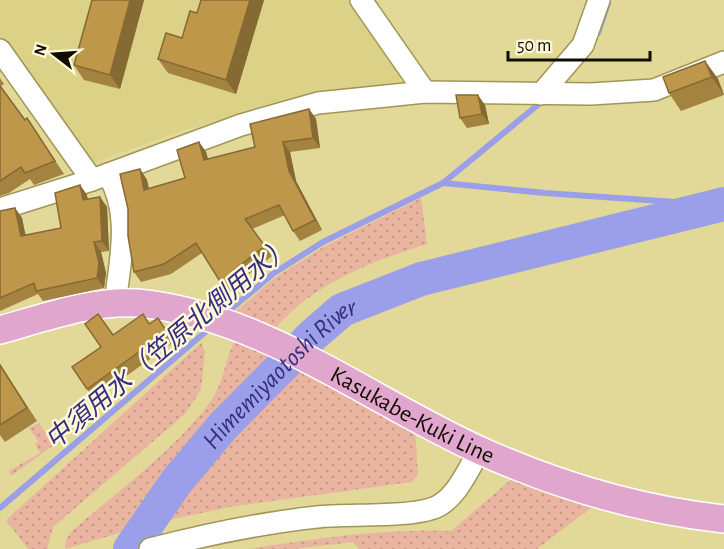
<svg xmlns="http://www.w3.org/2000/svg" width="724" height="549" font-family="'Alegreya Sans','Noto Sans JP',sans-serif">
	<defs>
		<pattern id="grass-dots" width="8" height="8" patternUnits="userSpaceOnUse" patternTransform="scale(1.5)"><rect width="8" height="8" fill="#e9b4a0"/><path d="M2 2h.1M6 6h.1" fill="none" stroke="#c79a88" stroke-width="1.8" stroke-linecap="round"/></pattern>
	</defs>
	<rect width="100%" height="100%" fill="#e2d998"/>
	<polygon fill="#dbd187" points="0,0 351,0 402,73 400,82 277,103 181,131 89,164 0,38"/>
	<g fill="url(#grass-dots)">
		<path d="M421,198L427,244C371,262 313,283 274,330L234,313L276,277L325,246Z"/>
		<path d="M236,338L275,360L239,394L126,531L65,549L66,539L72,531C115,493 185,443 215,394C225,377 226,356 236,338Z"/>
		<polygon points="201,343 205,351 201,390 185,414 53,527 47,549 28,549 6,520"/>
		<polygon points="294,369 415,432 418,474 412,482 235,506 159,522 210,453 252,408"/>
		<polygon points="39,423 54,445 11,476 9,471 40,453 35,444 38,441 29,428"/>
		<path d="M513,478L592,507L537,549H359L353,542L294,549H247C315,539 383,528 451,531Z"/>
	</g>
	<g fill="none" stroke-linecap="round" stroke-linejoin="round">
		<g stroke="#9b9ee8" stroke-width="6">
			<polyline points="598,33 608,3"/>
			<polyline points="443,183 545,99"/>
			<polyline points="225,314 274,273 323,242 443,183 545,193 719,205"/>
			<polyline points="0,508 211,327"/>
		</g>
		<path stroke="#9b9ee8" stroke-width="34" id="s1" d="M130,549L177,481L223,426L313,335L342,310L421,279L724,204"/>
		<g stroke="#9f9657" stroke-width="24">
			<g id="minor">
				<polyline points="361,0 425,92"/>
				<polyline points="0,50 92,180"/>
				<polyline points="541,94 583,45 599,0"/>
				<path d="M108,174C132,214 120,260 115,304"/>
				<polyline points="0,209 92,180 241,125 318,103 425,92 591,94 654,90 724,62"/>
				<path d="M150,549C204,535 261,523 317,517C346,513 417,519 440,505C459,493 468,469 480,450"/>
			</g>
		</g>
		<g stroke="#fff" stroke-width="30">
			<g id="major">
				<path id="s2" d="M0,330C43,318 92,300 137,303C261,314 370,401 481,451C557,485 640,510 724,519"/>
			</g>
		</g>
		<use href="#minor" stroke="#fff" stroke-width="21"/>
		<use href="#major" stroke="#e1a6cd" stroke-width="27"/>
	</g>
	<g fill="#a48240">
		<polygon points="92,0 144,0 120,89 84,80 74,65"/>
		<polygon points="201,0 264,0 236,94 168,73 158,59 182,38 197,13"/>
		<polygon points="705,61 718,79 724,95 681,111 669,93"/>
		<polygon points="0,78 4,84 1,86 25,120 27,118 64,174 34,185 30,179 9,193 0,196"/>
		<polygon points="485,105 489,124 467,128 460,118"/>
		<polygon points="309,109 316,119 320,148 290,152 296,181 322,230 300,241 293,231 285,215 252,229 272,256 241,280 243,283 228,293 202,253 171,274 141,282 134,272 140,169 147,180 149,188 185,178 199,142 206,152 208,159 255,147"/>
		<polygon points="80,185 87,195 87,199 100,197 107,207 109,251 101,252 106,273 104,288 43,301 38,294 0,311 0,211 15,208 22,218 25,235 61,228"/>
		<polygon points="158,318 174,342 94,399 72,367 101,347 113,335 150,323"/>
		<polygon points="0,364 37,421 5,442 0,435"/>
	</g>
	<g fill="#866a34">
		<polygon points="130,0 144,0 120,89 110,75"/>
		<polygon points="250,0 264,0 236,94 226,80"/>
		<polygon points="705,61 718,79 724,95 712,77"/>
		<polygon points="478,95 485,105 489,124 482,114"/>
		<polygon points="309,109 316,119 320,148 313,138"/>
		<polygon points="199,142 206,152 211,170 204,160"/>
		<polygon points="283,142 290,152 296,181 322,230 315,220 289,171"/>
		<polygon points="140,169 147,180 151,200 144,190"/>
		<polygon points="80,185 87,195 90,210 83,200"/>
		<polygon points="100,197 107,207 109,251 102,241"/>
		<polygon points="15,208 22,218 28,246 21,236"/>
		<polygon points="94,242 101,252 106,273 104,288 97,278"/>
	</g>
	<g fill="#bf974a" stroke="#866a34" stroke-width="1.5">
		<polygon points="92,0 130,0 110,75 74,65"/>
		<polygon points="201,0 250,0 226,80 158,59 166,33 182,38 190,11 197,13"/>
		<polygon points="705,61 712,77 669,93 663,77"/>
		<polygon points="0,86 25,120 27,118 55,161 25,173 21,167 0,181"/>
		<polygon points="456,95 478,95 482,114 460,118"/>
		<polygon points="309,109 313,138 283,142 289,171 315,220 293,231 279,205 245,219 265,246 234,270 236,273 221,283 196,243 164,264 134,272 128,236 128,209 120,174 140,169 144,190 185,178 177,150 199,142 204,160 255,147 250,124"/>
		<polygon points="80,185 83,200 100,197 102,241 94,242 99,263 97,278 36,291 34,283 0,298 0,211 15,208 21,236 61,228 55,193"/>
		<polygon points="98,314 113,335 143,314 149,324 158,318 167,332 87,389 72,367 101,347 85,324"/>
		<polygon points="0,365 27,408 0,425"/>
	</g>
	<g text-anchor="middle" stroke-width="5" stroke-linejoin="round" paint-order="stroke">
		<g font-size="24" fill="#100c00" stroke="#fefad9">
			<text dy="8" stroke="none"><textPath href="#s2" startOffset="440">Kasukabe-Kuki Line</textPath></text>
		</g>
		<g font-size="26" font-style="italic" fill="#352d81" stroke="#fefad9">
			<text transform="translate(168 343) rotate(-40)" y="9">中須用水（笠原北側用水）</text>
			<text dy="9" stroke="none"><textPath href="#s1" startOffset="232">Himemiyaotoshi River</textPath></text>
		</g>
	</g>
	<g transform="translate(54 54) rotate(287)" stroke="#fefad9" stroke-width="4.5" paint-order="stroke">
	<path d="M0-4.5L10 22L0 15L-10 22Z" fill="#100c00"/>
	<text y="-9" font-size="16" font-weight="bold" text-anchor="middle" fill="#100c00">N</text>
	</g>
	<path d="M508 51v9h142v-9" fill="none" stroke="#100c00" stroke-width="3"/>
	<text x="517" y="51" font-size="18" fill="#100c00" stroke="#fefad9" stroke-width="4.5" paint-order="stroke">50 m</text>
</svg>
